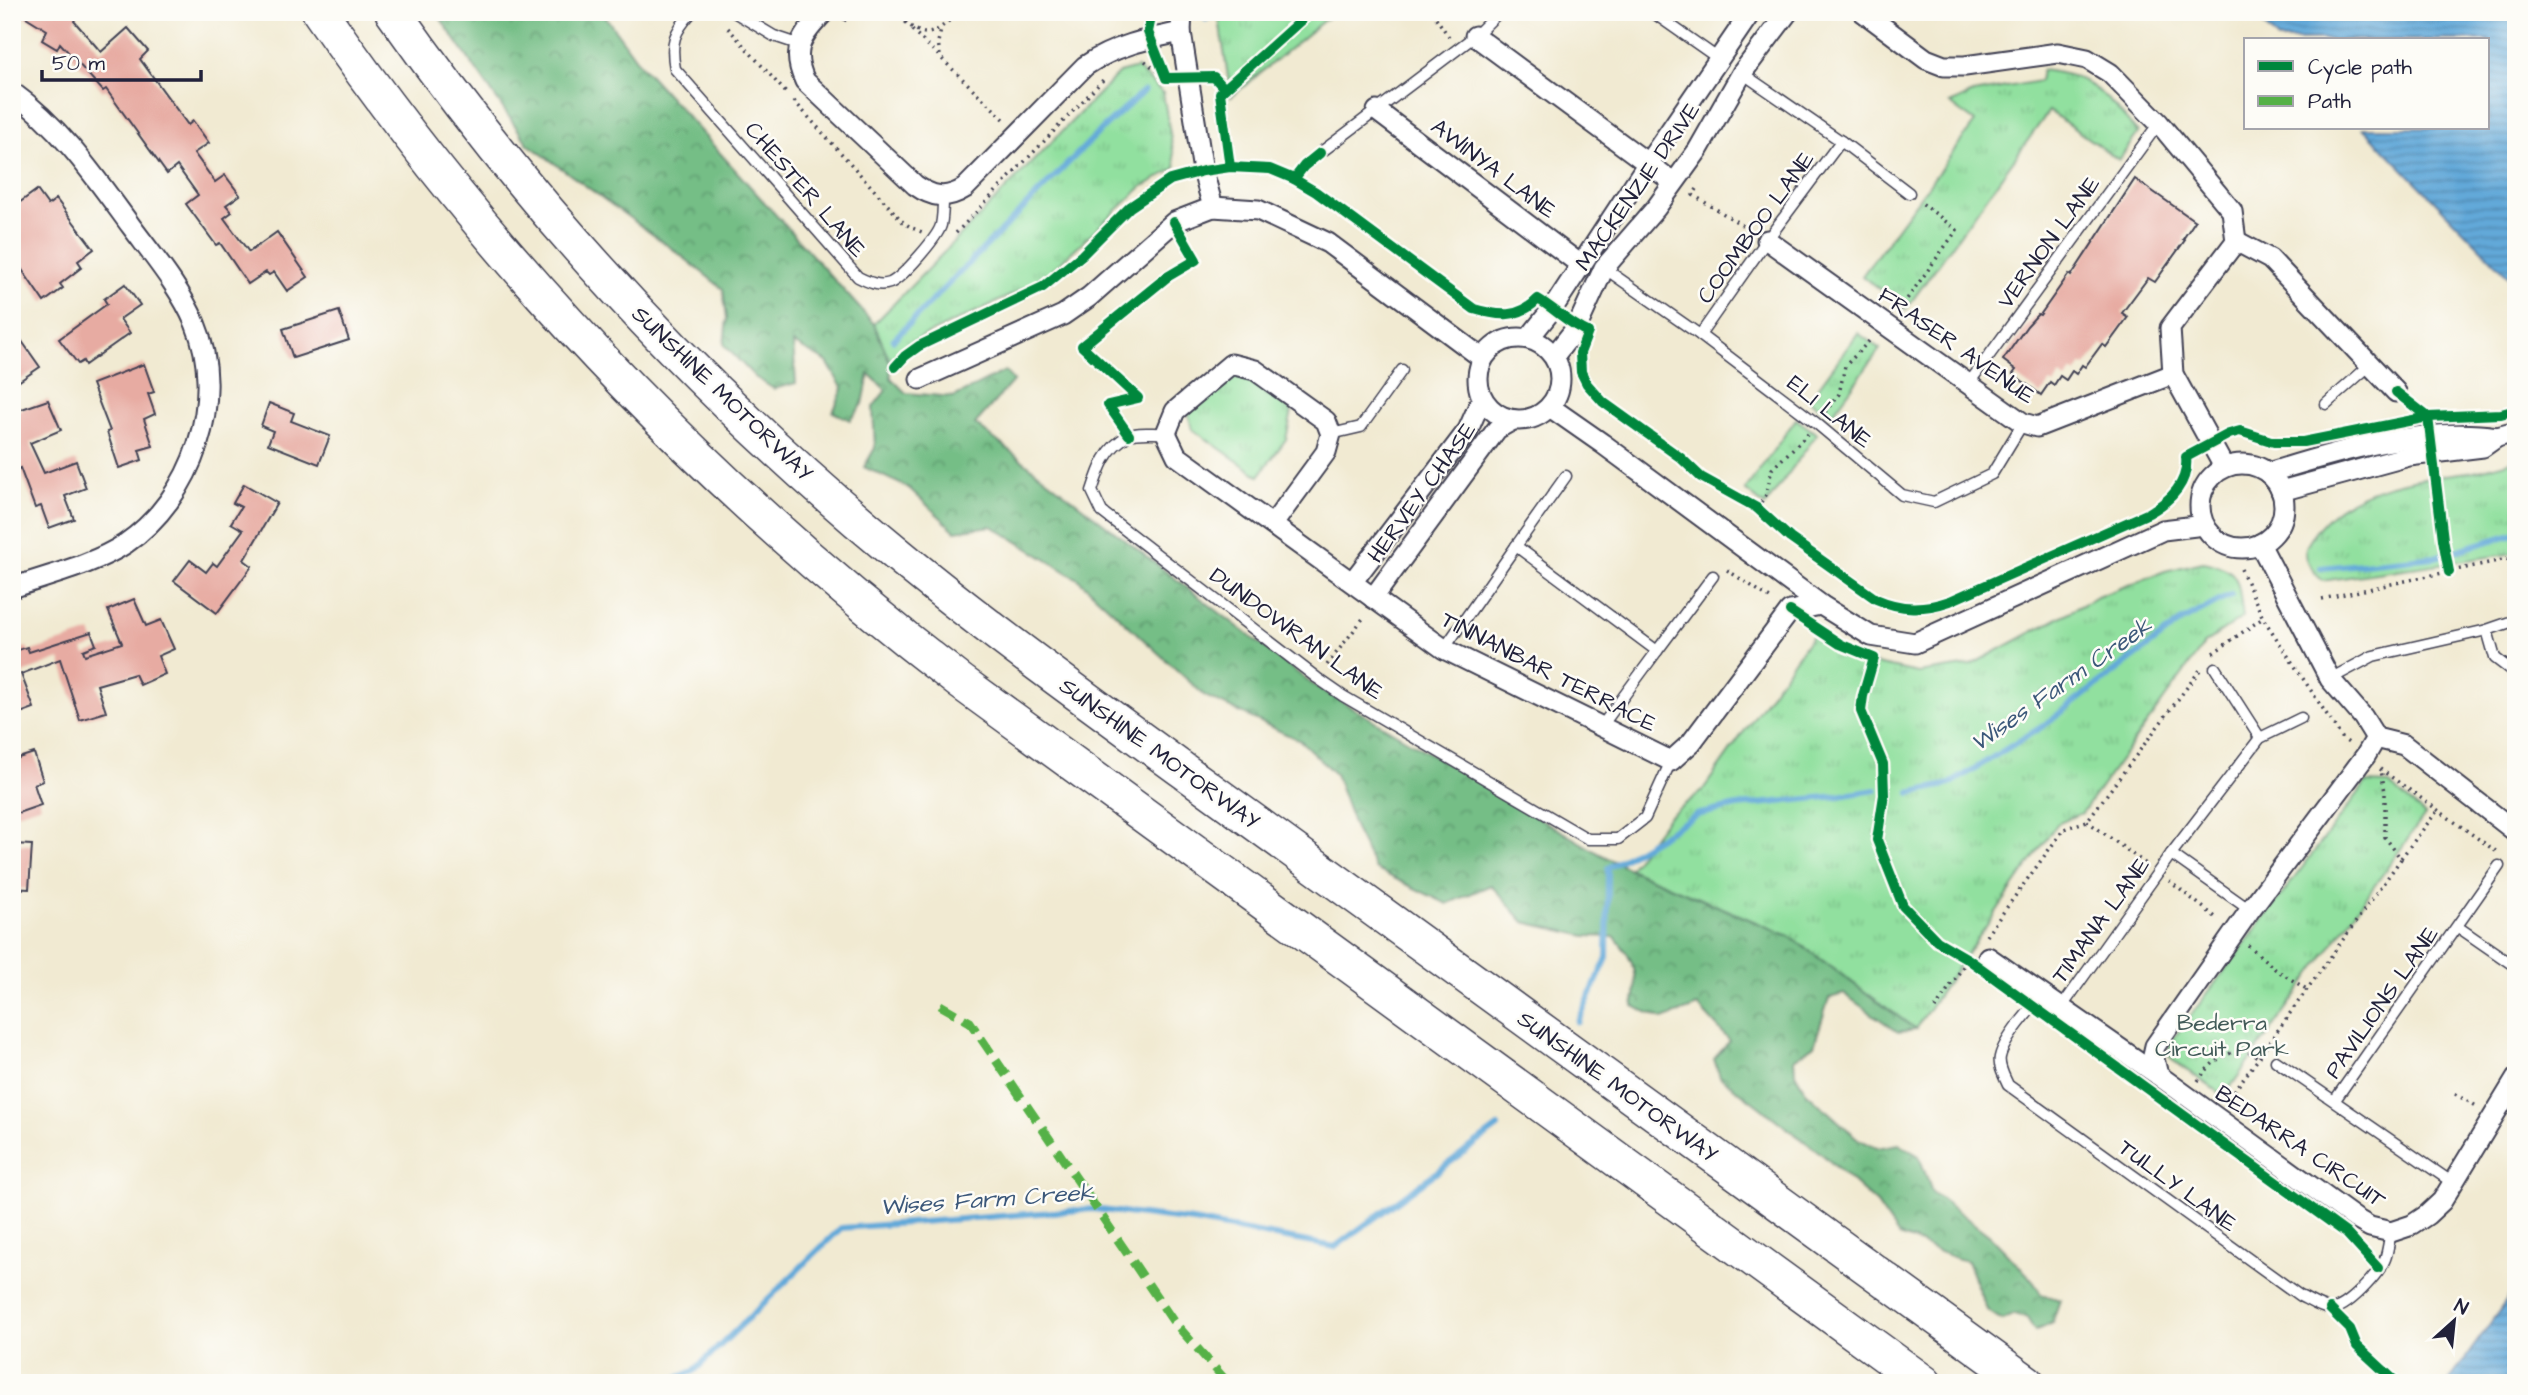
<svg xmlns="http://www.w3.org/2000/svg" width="2528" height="1395" font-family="'Architects Daughter',sans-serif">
	<defs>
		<pattern id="grass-tufts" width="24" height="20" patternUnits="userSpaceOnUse" patternTransform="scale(1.75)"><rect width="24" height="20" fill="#91e09f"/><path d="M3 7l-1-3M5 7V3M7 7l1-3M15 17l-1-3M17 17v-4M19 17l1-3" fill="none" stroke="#7dc08a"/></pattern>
		<pattern id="forest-crowns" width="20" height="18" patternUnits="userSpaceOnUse" patternTransform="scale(1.75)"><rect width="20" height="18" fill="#74be86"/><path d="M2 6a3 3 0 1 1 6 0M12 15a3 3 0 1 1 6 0" fill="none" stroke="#5f9a6f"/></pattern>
		<pattern id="water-rules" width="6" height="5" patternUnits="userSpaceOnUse" patternTransform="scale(1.75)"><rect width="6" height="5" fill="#62a9d9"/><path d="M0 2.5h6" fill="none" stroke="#5089b1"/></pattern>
	</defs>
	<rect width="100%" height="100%" fill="#fdfcf7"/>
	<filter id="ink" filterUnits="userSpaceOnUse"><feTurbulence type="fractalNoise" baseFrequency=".0143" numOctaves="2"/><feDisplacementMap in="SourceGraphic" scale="14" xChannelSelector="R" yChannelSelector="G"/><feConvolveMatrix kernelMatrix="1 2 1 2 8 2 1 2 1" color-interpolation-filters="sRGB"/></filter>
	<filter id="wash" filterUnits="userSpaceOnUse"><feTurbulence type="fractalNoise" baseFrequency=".00686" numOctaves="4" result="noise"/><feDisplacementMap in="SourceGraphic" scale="28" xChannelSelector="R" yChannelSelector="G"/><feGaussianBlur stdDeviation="1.57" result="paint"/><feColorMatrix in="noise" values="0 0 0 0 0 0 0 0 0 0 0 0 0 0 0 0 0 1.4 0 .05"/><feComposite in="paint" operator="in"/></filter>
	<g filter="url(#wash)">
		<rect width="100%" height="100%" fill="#f1ead2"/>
		<g fill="url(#grass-tufts)" stroke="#5a816d" stroke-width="2">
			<polygon points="1218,12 1334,12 1231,97"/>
			<polygon points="1137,68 1163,93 1176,168 1142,187 1051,271 1016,293 913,341 890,362 874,324 1119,73"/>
			<path d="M2042,70C2053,72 2065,73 2075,77C2101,87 2120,113 2138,133L2119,160L2049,111L1906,309L1862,276L1975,122L1950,104L1973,93L2040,81Z"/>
			<polygon points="1858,333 1880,349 1831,416 1809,400"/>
			<polygon points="1233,375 1249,379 1292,411 1286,439 1259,476 1192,429 1188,413"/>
			<polygon points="1796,419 1817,434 1765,506 1745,490"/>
			<path d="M2516,460V553L2322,581C2318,575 2309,567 2306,559C2303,550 2308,542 2313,535C2348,485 2413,479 2468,472C2484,470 2500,464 2516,460Z"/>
			<path d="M2203,562C2243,569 2237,582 2243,617L2205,643L2082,813L2057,824L1915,1029L1789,936L1629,869L1668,817L1702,791L1813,634L1862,661L1918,673L1971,665L2097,597L2165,571Z"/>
			<polygon points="2366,783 2389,784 2425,815 2224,1096 2175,1062 2168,1054 2170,1043"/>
		</g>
		<path fill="url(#forest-crowns)" stroke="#4b7060" stroke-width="2" d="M436,12H602L639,63L874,324L890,362L891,378L906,393L954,397L1005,371L1013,381L975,424L1312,684L1600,854L1629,869L1789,936L1915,1029L1898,1032L1844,994L1829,998L1814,1045L1794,1059L1795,1073L1806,1092L1858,1139L1877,1148L1899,1144L1919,1156L1932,1192L1990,1236L2031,1278L2041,1294L2060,1300L2052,1323L2035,1331L2027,1318L2014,1314L2002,1320L1987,1310L1967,1261C1943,1256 1923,1243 1899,1236L1877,1204L1824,1156L1720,1077L1714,1059L1730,1041L1698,1006L1663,1019L1633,1006C1640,976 1635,961 1615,937L1586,936L1524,922L1491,885L1447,904L1375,869L1356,831L1335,774L1301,741L1205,696L1078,579L992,526L955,531L909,488L864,467L875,448L873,407L886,390L869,374L863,404L850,420L833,412L843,389L827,362L793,343L796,383L774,389L755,377L724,345L727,318L723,289L678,253L528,144Z"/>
		<g fill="url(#water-rules)" stroke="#42668a" stroke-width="2">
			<polygon points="2251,12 2516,12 2516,284 2363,128 2488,128 2488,40 2278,40"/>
			<polygon points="2516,1287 2516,1383 2449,1383 2450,1380"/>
		</g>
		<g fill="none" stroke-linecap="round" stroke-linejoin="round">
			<g stroke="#62a9d9" stroke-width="6">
				<polyline points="1206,19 1216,12"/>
				<polyline points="893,340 1102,129 1144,91"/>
				<polyline points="2321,568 2435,557 2516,533"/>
				<polyline points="1910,793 1950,784 2043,726 2182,621 2231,595"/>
				<polyline points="1578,1022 1607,958 1608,868 1696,815 1737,806 1838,796 1876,790"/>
				<polyline points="665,1383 694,1371 841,1228 1093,1209 1193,1221 1335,1247 1498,1127"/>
			</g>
		</g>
		<g id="blocks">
			<g fill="#e7aba2">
				<polygon points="18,12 79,12 74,21 101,52 128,28 148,51 140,59 188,125 193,121 209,143 194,153 215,182 225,175 240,195 226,205 232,212 224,218 249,252 277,232 308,277 287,291 274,272 269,275 266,272 248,284 220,243 216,245 186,204 198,195 177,166 167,174 106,89 103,91 60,43 57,49 42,40 47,30"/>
				<polygon points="2135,179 2195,221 2183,239 2185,240 2155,282 2148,278 2122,313 2128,317 2106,347 2102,344 2085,367 2082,365 2076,374 2072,371 2066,380 2060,376 2054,385 2050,382 2041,395 2013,374 2016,370 2003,360 2027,326 2038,314 2040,315 2069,274 2071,276"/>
				<polygon points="37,190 48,205 56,199 94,249 78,261 82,267 60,284 63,288 44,302 12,255 12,208"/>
				<polygon points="125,284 140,305 120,319 130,333 85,365 83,361 78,364 59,339 107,304 104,299"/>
				<polygon points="339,311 349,340 293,358 283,329"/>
				<polygon points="12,327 40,367 12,386"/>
				<polygon points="144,364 154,392 148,394 155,414 144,419 153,446 139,450 142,460 119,468 107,432 110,431 92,384"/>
				<polygon points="48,400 61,430 30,443 44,473 76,461 86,488 65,496 74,519 49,528 41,506 35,508 20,468 12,472 12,402 16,411"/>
				<polygon points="269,403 294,413 291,421 330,436 319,464 268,444 273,431 261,426"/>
				<polygon points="244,484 277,503 244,560 252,566 217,613 174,581 190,560 206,572 213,563 217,566 243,530 231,523 241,507 233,503"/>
				<polygon points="134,599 146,626 161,620 174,649 158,656 165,674 140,685 135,674 97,685 106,712 80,720 60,659 21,674 34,708 12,716 12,652 27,647 29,652 91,632 96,645 83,650 85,655 122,643 108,610"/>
				<polygon points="34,753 43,781 34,784 41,805 12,815 12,760"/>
				<polygon points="12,844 32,845 29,889 12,888"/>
			</g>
		</g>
	</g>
	<g filter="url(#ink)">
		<use href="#blocks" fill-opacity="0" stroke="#414052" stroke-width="2"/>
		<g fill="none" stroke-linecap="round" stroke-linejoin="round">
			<g stroke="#414052" stroke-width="13">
				<g id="service">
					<path d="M692,12C674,32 670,42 675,69L858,277C868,282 879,287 890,283C902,278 938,237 941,225C943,216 943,206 943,197"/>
					<polyline points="734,12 774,36 798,44"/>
					<polyline points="1652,12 1719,59"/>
					<polyline points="1742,73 1841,141 1909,193"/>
					<polyline points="1320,153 1475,36 1499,12"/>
					<polyline points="1604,268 1700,335 1816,423 1902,495 1934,502 1992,474 2023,423"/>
					<polyline points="1700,335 1767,240 1841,141"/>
					<polyline points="1969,383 2159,123"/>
					<polyline points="2326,404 2370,365"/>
					<path d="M1166,433C1155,434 1137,431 1128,436C1106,447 1099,469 1092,491L1102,512L1317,678L1343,696L1588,839H1618L1645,818L1671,761"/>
					<polyline points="1331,434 1361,427 1402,370"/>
					<polyline points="1566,476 1516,546 1657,651 1713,576"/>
					<polyline points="2487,630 2495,658 2516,674"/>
					<polyline points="1444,649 1516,546"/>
					<polyline points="2215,668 2260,738"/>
					<polyline points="2330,679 2373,656 2487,630 2516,620"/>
					<polyline points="1601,727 1657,651"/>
					<polyline points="2171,854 2250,910"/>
					<polyline points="2458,927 2516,967"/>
					<path d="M2043,996C2030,1009 2004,1039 2000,1057C1998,1066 2004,1076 2008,1085L2300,1296C2309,1300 2320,1308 2330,1309C2346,1311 2380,1272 2385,1259C2388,1251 2389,1240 2391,1232"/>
					<polyline points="2061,1008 2171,854 2260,738 2301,718"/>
					<polyline points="2276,1061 2453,1183"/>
					<polyline points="2335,1100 2499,866"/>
				</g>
			</g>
			<g stroke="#414052" stroke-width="23">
				<g id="minor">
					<path d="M824,12C802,36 790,49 805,81L915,185C932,197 946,200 965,188L1085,66C1114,46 1147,39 1181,32"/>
					<polyline points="1182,12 1181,32 1203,171 1213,207"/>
					<polyline points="1863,12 1926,59 1944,66 1965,66 2058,53 2087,59 2110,73 2159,123 2232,211 2236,241 2170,328 2173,374 2224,467"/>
					<polyline points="1475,36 1673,182"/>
					<path d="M12,92C62,128 95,177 131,226C154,257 180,288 195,323C227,399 193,498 125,544C93,565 49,575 12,588"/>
					<polyline points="1377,111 1581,265"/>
					<polyline points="1767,240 2023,423 2037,427 2173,374"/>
					<polyline points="2236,241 2270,259 2396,392"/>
					<circle cx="1519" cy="379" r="41"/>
					<polyline points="1529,338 1553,308 1648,163 1751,12"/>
					<polyline points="1554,356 1577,327 1604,268 1656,208 1698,150 1742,73 1788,12"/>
					<polyline points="920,379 1063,315 1089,297 1174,222 1213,207 1258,210 1328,243 1482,358"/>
					<polyline points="1550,407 1603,444 1821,605 1871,636 1915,643 2163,530 2204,525"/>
					<circle cx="2242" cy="506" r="42"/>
					<path d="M2268,473C2338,451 2424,426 2497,437"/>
					<polyline points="2281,491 2409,456 2483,447 2497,437 2516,432"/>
					<polyline points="1273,524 1326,452 1331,434 1326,421 1255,370 1231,364 1175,411 1166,433 1177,456 1444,649 1671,761 1691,743 1790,611 1821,605"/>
					<polyline points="2260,544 2330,679 2363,717 2376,738 2404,745 2516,832"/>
					<polyline points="1353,581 1468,430 1482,398"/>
					<polyline points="1373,598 1497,429 1513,420"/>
					<polyline points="2376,738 2366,755 2250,910 2155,1046 2153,1055 2158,1075 2356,1219 2370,1227 2391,1232 2412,1225 2427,1215 2442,1201 2516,1079"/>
					<polyline points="1988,957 2158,1075"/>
				</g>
			</g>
			<g stroke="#414052" stroke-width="38">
				<g id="motorway">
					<path d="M320,12C499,271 711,491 961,682L1924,1383"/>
					<path d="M393,12C535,214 706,397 897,554C989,630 1087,700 1184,771L2027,1383"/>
				</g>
			</g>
			<g stroke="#414052" stroke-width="3.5" stroke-dasharray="2 5" stroke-linecap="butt">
				<path d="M895,12C923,40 930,40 958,12"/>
				<polyline points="1432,12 1449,37"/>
				<polyline points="844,21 852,12"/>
				<polyline points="728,28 788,95"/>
				<polyline points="912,30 1006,121"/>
				<polyline points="940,55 938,42 941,30"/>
				<polyline points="1145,61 1166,78"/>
				<polyline points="794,101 903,222 912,228 922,232"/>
				<polyline points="1697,189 1693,195 1750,230"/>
				<polyline points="956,233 1103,80"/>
				<polyline points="1899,310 1957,230 1919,201"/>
				<polyline points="1825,412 1839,394 1845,366 1872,338"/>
				<polyline points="1757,508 1766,495 1772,469 1808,434"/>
				<polyline points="2241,569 2263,618 2343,739 2350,744"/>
				<polyline points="1727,570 1773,600"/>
				<polyline points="2322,599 2507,559 2516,566"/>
				<polyline points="2213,653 2263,618"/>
				<polyline points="1327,665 1365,616"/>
				<polyline points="2380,769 2497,852"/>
				<polyline points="2087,821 2146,864"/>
				<polyline points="2401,858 2438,810"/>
				<polyline points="2169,881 2218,919"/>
				<polyline points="1986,936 2064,829 2087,821 2200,670"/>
				<polyline points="2248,945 2275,969 2308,990"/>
				<polyline points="1935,1009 1968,959"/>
				<polyline points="2265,1048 2401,859 2385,837 2385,792 2381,770"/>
				<path d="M2198,1081C2212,1061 2220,1056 2243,1049L2260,1058"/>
				<polyline points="2455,1094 2478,1107"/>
				<polyline points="2226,1102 2261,1055"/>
			</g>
			<use href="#service" stroke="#fff" stroke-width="10"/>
			<use href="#minor" stroke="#fff" stroke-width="19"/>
			<use href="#motorway" stroke="#fff" stroke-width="35"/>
			<polyline stroke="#55b146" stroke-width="9" stroke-dasharray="18 9" stroke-linecap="butt" points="940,1005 970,1022 1173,1321 1228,1383"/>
			<g stroke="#fdfcf7" stroke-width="15">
				<g id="cycleway">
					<polyline points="1152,12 1148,32 1166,78 1214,77 1224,88"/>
					<polyline points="1230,167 1220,93 1310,12"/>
					<path d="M1294,179L1316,192L1474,309C1498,316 1519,319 1538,299C1555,309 1569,324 1588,332L1580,353L1581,372L1587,384L1603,402L1681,458L1701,477L1757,508L1790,538L1876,599C1901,610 1924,610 1950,601L2149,513C2170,501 2189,483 2186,457L2229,434L2240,431L2274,442H2303L2428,417L2501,414L2516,410"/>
					<polyline points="895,367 905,356 919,346 1043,287 1082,255 1130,207 1170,180 1203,171 1230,167 1270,169 1294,179 1304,166 1320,153"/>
					<polyline points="2396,392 2428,417 2443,539 2449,572"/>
					<polyline points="1129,435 1108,405 1138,398 1082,346 1167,277 1196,260 1174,222"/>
					<polyline points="1790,611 1840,644 1874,658 1863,696 1861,711 1883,764 1884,795 1877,840 1903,906 1937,941 1968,959 2346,1233 2378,1268"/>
					<polyline points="2330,1309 2350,1329 2357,1346 2397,1383"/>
				</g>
			</g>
			<use href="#cycleway" stroke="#00873e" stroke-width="10"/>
		</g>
	</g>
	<g text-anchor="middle" stroke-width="5" stroke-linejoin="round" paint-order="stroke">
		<g font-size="23" fill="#22223b" stroke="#fdfcf7">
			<text transform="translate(1494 168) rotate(37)" y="8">AWINYA LANE</text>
			<text transform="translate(1637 186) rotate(-55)" y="8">MACKENZIE DRIVE</text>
			<text transform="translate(806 189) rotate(49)" y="8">CHESTER LANE</text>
			<text transform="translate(1755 227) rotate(-54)" y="8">COOMBOO LANE</text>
			<text transform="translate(2048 242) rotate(-54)" y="8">VERNON LANE</text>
			<text transform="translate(1957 345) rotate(35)" y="8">FRASER AVENUE</text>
			<text transform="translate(723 393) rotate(44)" y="8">SUNSHINE MOTORWAY</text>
			<text transform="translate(1830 411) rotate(39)" y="8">ELI LANE</text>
			<text transform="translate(1421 492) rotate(-54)" y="8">HERVEY CHASE</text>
			<text transform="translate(1297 633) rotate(36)" y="8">DUNDOWRAN LANE</text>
			<text transform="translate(1549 671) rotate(27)" y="8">TINNANBAR TERRACE</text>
			<text transform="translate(1160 753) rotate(36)" y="8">SUNSHINE MOTORWAY</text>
			<text transform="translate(2100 920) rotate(-54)" y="8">TIMANA LANE</text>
			<text transform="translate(2381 1002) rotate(-55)" y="8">PAVILIONS LANE</text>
			<text transform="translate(1618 1086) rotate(36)" y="8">SUNSHINE MOTORWAY</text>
			<text transform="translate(2301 1146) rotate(34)" y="8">BEDARRA CIRCUIT</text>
			<text transform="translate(2178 1185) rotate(36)" y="8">TULLY LANE</text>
		</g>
		<g font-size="23" fill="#435b59" stroke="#fdfcf7">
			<text x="2222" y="1030">Bederra<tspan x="2222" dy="26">Circuit Park</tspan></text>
		</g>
		<g font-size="24" font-style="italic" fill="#3c587a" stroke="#fdfcf7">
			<text transform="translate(2061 684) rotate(-35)" y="8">Wises Farm Creek</text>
			<text transform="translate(987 1199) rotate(-4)" y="8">Wises Farm Creek</text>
		</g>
	</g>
	<rect width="2528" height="1395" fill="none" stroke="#fdfcf7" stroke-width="42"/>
	<rect x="2244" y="38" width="245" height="91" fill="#fdfcf7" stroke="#a5a5ac" stroke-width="2"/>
	<rect x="2258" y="61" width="35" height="10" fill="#00873e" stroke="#a5a5ac" stroke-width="2"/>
	<text x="2308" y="74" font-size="21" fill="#22223b">Cycle path</text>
	<rect x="2258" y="96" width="35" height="10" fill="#55b146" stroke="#a5a5ac" stroke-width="2"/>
	<text x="2308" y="108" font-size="21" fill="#22223b">Path</text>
	<g transform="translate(2454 1321) rotate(27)" stroke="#fdfcf7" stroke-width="5" paint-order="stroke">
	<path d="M0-5L12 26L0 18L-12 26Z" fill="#22223b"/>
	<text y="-10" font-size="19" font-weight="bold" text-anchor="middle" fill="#22223b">N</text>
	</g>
	<path d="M42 70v10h159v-10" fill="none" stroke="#22223b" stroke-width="3.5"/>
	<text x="52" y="70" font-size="21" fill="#22223b" stroke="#fdfcf7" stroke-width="5" paint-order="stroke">50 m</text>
</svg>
